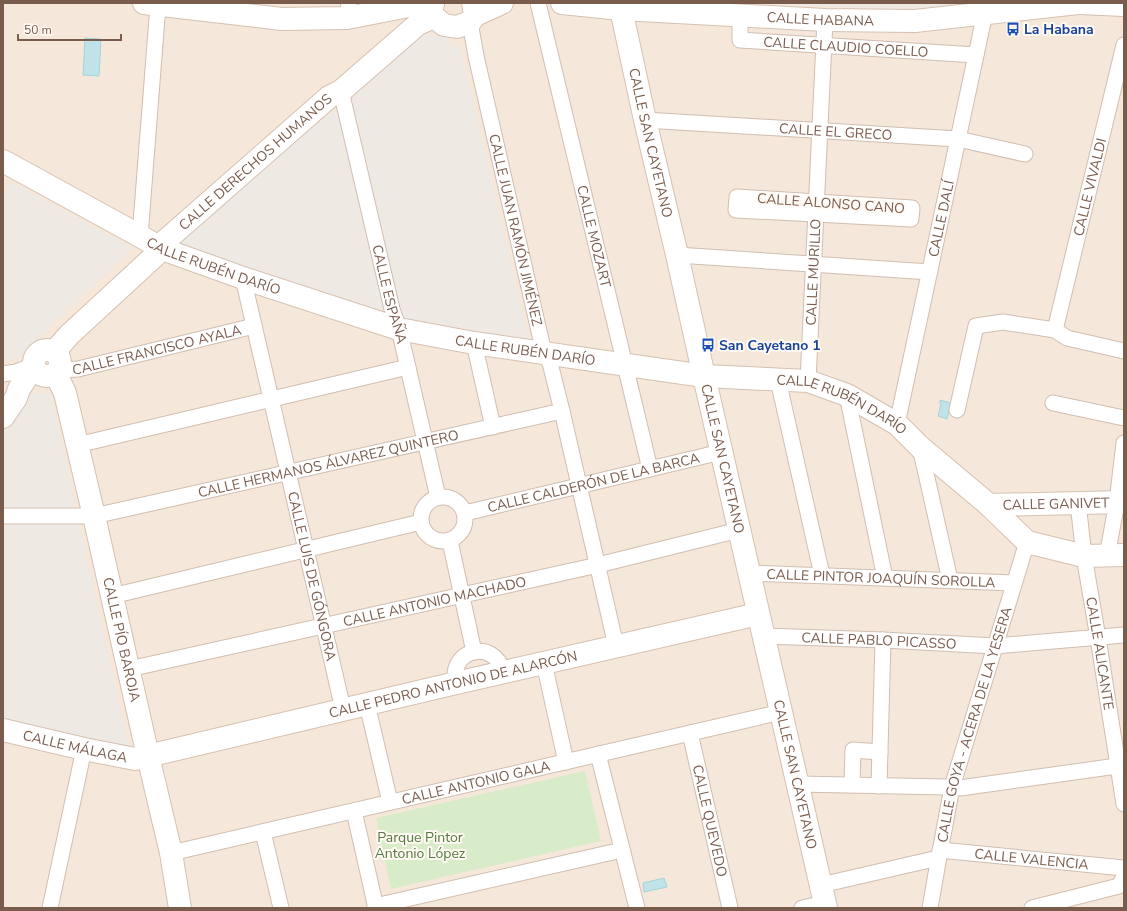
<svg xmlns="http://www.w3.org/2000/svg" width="1127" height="911" font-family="'Nunito Sans',sans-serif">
	<rect width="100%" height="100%" fill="#fdf6ec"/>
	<rect fill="#f5e8da" x="3" y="3" width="1121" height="905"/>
	<g fill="#efe9e4">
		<polygon points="735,3 979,3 914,10"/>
		<polygon points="422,34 443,36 457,46 462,55 529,341 405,320 258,272 179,244 182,236 311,122 328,115"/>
		<polygon points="11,182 133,248 14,361 3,360 3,203 4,194"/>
		<polygon points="34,393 51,394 129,749 3,721 3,401"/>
	</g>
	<polygon fill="#d8ecc9" points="585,771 601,841 391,889 376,818"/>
	<g fill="#bfe3e8" stroke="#a5d3da">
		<polygon points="85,38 101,39 99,76 83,75"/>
		<polygon points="940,400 951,403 947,419 938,416 941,404 940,403"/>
		<polygon points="664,878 667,887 644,892 643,883"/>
	</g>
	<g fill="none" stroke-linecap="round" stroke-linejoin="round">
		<g stroke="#d1beb0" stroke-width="17">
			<g id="street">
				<path id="s1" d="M538,3L650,469"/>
				<path id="s2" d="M740,15V40L976,55"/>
				<polyline points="347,18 349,3"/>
				<path id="s3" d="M470,22L476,56L544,353L550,363L562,411L616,646"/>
				<path id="s4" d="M341,91L392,309L399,329L438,497"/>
				<path id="s5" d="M645,120L958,139L1025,154"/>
				<polygon points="737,197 912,208 911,219 736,210"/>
				<polyline points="140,236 158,5"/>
				<polyline points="677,255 930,272"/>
				<path id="s6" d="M243,278L343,709"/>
				<path id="s7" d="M1055,330L1124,45"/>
				<polyline points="474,343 493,427"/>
				<path id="s8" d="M59,370L78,369L254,326"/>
				<polyline points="3,374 16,372 34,365"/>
				<polyline points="778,380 822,575"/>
				<path id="s9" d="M808,381L825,20"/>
				<polyline points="847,395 885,578"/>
				<polyline points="1053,403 1124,418"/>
				<polyline points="957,410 976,326 1003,322 1055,330 1067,338 1124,351"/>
				<path id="s10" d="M897,424L985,13"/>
				<polyline points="77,445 408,367"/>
				<polyline points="920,447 950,580"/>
				<circle cx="443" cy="519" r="22"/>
				<path id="s11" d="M1078,503L1084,556L1098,638L1124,804"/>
				<path id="s12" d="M465,513L721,452"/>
				<path id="s13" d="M3,516H94L562,411"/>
				<polyline points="450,541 474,652"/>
				<polyline points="1107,556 1117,502 1124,443"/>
				<path id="s14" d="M749,573L1014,583"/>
				<polyline points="112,596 421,522"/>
				<path id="s15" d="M764,636L883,640L995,646L1124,635"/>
				<polyline points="544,663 566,762"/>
				<path id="s16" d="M129,669L598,565L739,530"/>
				<path d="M456,683C448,649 495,638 503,672"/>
				<polyline points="367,704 390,802"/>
				<path id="s17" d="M690,733L730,908"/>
				<polyline points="598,754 637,908"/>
				<polyline points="798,784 947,787 960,788 1124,765"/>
				<polyline points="852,785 853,750 880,752"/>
				<polyline points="879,786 883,640"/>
				<polyline points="354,811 376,908"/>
				<polyline points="263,832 281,908"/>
				<path id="s18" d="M940,850L1124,868"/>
				<path id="s19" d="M171,853L781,712"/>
				<polyline points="821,885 938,858"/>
				<polyline points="375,906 622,850"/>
				<polyline points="50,908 84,749"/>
				<polyline points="802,908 825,903"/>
				<path id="s20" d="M930,908L937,868L952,787L1027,542"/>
				<polyline points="1032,908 1119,886 1124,877"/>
			</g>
		</g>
		<g stroke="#d6c0b0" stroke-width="24">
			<g id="secondary">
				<polyline points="144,3 282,19 347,18 424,3"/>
				<path id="s21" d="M562,3L621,9L825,20L915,21L1078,3"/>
				<polyline points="1080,3 1124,5"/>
				<polyline points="433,4 431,10 434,17 444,25 457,27 470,22 475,15 473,3"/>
				<path id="s22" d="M621,9L645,120L677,255L704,376L826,908"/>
				<polyline points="475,15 502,3"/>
				<path id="s23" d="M3,161L140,236L162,249L243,278L399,329L474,343L704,376L808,381L847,395L897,424L920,447L989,505L1027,542L1084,556L1124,555"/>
				<circle cx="47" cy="363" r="13"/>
				<path id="s24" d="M54,352L69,335L158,253L162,249L165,241L329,97L341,91L418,24L434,17"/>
				<path id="s25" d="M56,374L65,393L94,516L148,756L171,853L180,908"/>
				<polyline points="3,417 16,398 19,389 28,375 34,368"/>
				<path id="s26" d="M989,505L1124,502"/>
				<path id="s27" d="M3,730L84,749L135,759L456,683L758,614"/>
			</g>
		</g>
		<use href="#street" stroke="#fff" stroke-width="15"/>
		<use href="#secondary" stroke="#fff" stroke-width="22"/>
	</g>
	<defs>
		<g id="bus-bare" transform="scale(1.08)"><path d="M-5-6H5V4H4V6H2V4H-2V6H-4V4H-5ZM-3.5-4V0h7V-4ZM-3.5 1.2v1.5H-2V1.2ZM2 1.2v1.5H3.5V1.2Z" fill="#1a4fb4" stroke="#fffaf3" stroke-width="2.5" paint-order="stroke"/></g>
	</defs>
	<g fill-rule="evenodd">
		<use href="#bus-bare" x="1013" y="29"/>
		<use href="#bus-bare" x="708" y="345"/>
	</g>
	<g text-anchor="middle" stroke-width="4" stroke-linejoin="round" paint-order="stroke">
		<g font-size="14" fill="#7a5c4d" stroke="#fffaf3">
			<text dy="5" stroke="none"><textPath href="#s21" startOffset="259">CALLE HABANA</textPath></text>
			<text dy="5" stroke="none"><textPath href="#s2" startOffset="131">CALLE CLAUDIO COELLO</textPath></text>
			<text dy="5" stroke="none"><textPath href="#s5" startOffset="191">CALLE EL GRECO</textPath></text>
			<text dy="5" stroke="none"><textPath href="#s22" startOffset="137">CALLE SAN CAYETANO</textPath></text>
			<text dy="5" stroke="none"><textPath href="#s24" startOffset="278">CALLE DERECHOS HUMANOS</textPath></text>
			<text dy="5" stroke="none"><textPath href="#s7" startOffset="147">CALLE VIVALDI</textPath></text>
			<text transform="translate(831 203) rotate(4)" y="5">CALLE ALONSO CANO</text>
			<text dy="5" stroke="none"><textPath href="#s10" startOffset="210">CALLE DALÍ</textPath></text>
			<text dy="5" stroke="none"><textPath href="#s3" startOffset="213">CALLE JUAN RAMÓN JIMÉNEZ</textPath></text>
			<text dy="5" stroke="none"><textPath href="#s1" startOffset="240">CALLE MOZART</textPath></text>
			<text dy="5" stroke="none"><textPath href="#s23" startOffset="236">CALLE RUBÉN DARÍO</textPath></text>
			<text dy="5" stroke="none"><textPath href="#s9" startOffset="109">CALLE MURILLO</textPath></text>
			<text dy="5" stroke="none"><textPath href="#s4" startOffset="209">CALLE ESPAÑA</textPath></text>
			<text dy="5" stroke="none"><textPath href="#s8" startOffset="100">CALLE FRANCISCO AYALA</textPath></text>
			<text dy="5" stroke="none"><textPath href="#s23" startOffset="560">CALLE RUBÉN DARÍO</textPath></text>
			<text dy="5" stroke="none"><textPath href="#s23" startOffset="884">CALLE RUBÉN DARÍO</textPath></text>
			<text dy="5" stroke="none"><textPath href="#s22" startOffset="461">CALLE SAN CAYETANO</textPath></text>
			<text dy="5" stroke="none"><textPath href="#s13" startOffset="331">CALLE HERMANOS ÁLVAREZ QUINTERO</textPath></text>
			<text dy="5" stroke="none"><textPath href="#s12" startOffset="132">CALLE CALDERÓN DE LA BARCA</textPath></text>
			<text dy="5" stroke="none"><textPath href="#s26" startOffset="67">CALLE GANIVET</textPath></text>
			<text dy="5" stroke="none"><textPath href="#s6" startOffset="306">CALLE LUIS DE GÓNGORA</textPath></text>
			<text dy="5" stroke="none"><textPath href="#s14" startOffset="132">CALLE PINTOR JOAQUÍN SOROLLA</textPath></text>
			<text dy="5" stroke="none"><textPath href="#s16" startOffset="313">CALLE ANTONIO MACHADO</textPath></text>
			<text dy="5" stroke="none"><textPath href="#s25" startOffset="274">CALLE PÍO BAROJA</textPath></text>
			<text dy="5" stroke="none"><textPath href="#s15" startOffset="115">CALLE PABLO PICASSO</textPath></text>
			<text dy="5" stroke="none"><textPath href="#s11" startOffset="152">CALLE ALICANTE</textPath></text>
			<text dy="5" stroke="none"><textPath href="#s27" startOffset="462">CALLE PEDRO ANTONIO DE ALARCÓN</textPath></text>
			<text dy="5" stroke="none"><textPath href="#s20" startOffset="189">CALLE GOYA - ACERA DE LA YESERA</textPath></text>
			<text dy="5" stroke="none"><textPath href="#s27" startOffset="74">CALLE MÁLAGA</textPath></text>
			<text dy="5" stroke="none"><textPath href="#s22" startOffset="785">CALLE SAN CAYETANO</textPath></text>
			<text dy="5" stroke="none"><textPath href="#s19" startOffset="313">CALLE ANTONIO GALA</textPath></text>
			<text dy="5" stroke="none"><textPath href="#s17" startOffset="90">CALLE QUEVEDO</textPath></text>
			<text dy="5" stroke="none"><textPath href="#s18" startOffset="92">CALLE VALENCIA</textPath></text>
		</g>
		<g font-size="14" font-weight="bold" fill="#164399" stroke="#fffaf3" text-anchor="start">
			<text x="1024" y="34">La Habana</text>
			<text x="719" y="350">San Cayetano 1</text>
		</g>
		<g font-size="14" fill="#537a41" stroke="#fffaf3">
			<text x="420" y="842">Parque Pintor<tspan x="420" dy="16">Antonio López</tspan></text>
		</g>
	</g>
	<rect width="1127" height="911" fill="none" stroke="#7a5c4d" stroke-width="8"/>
	<path d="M18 34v6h103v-6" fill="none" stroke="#7a5c4d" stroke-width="2"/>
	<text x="24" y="34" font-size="12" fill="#7a5c4d" stroke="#fffaf3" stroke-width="3" paint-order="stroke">50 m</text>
</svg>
